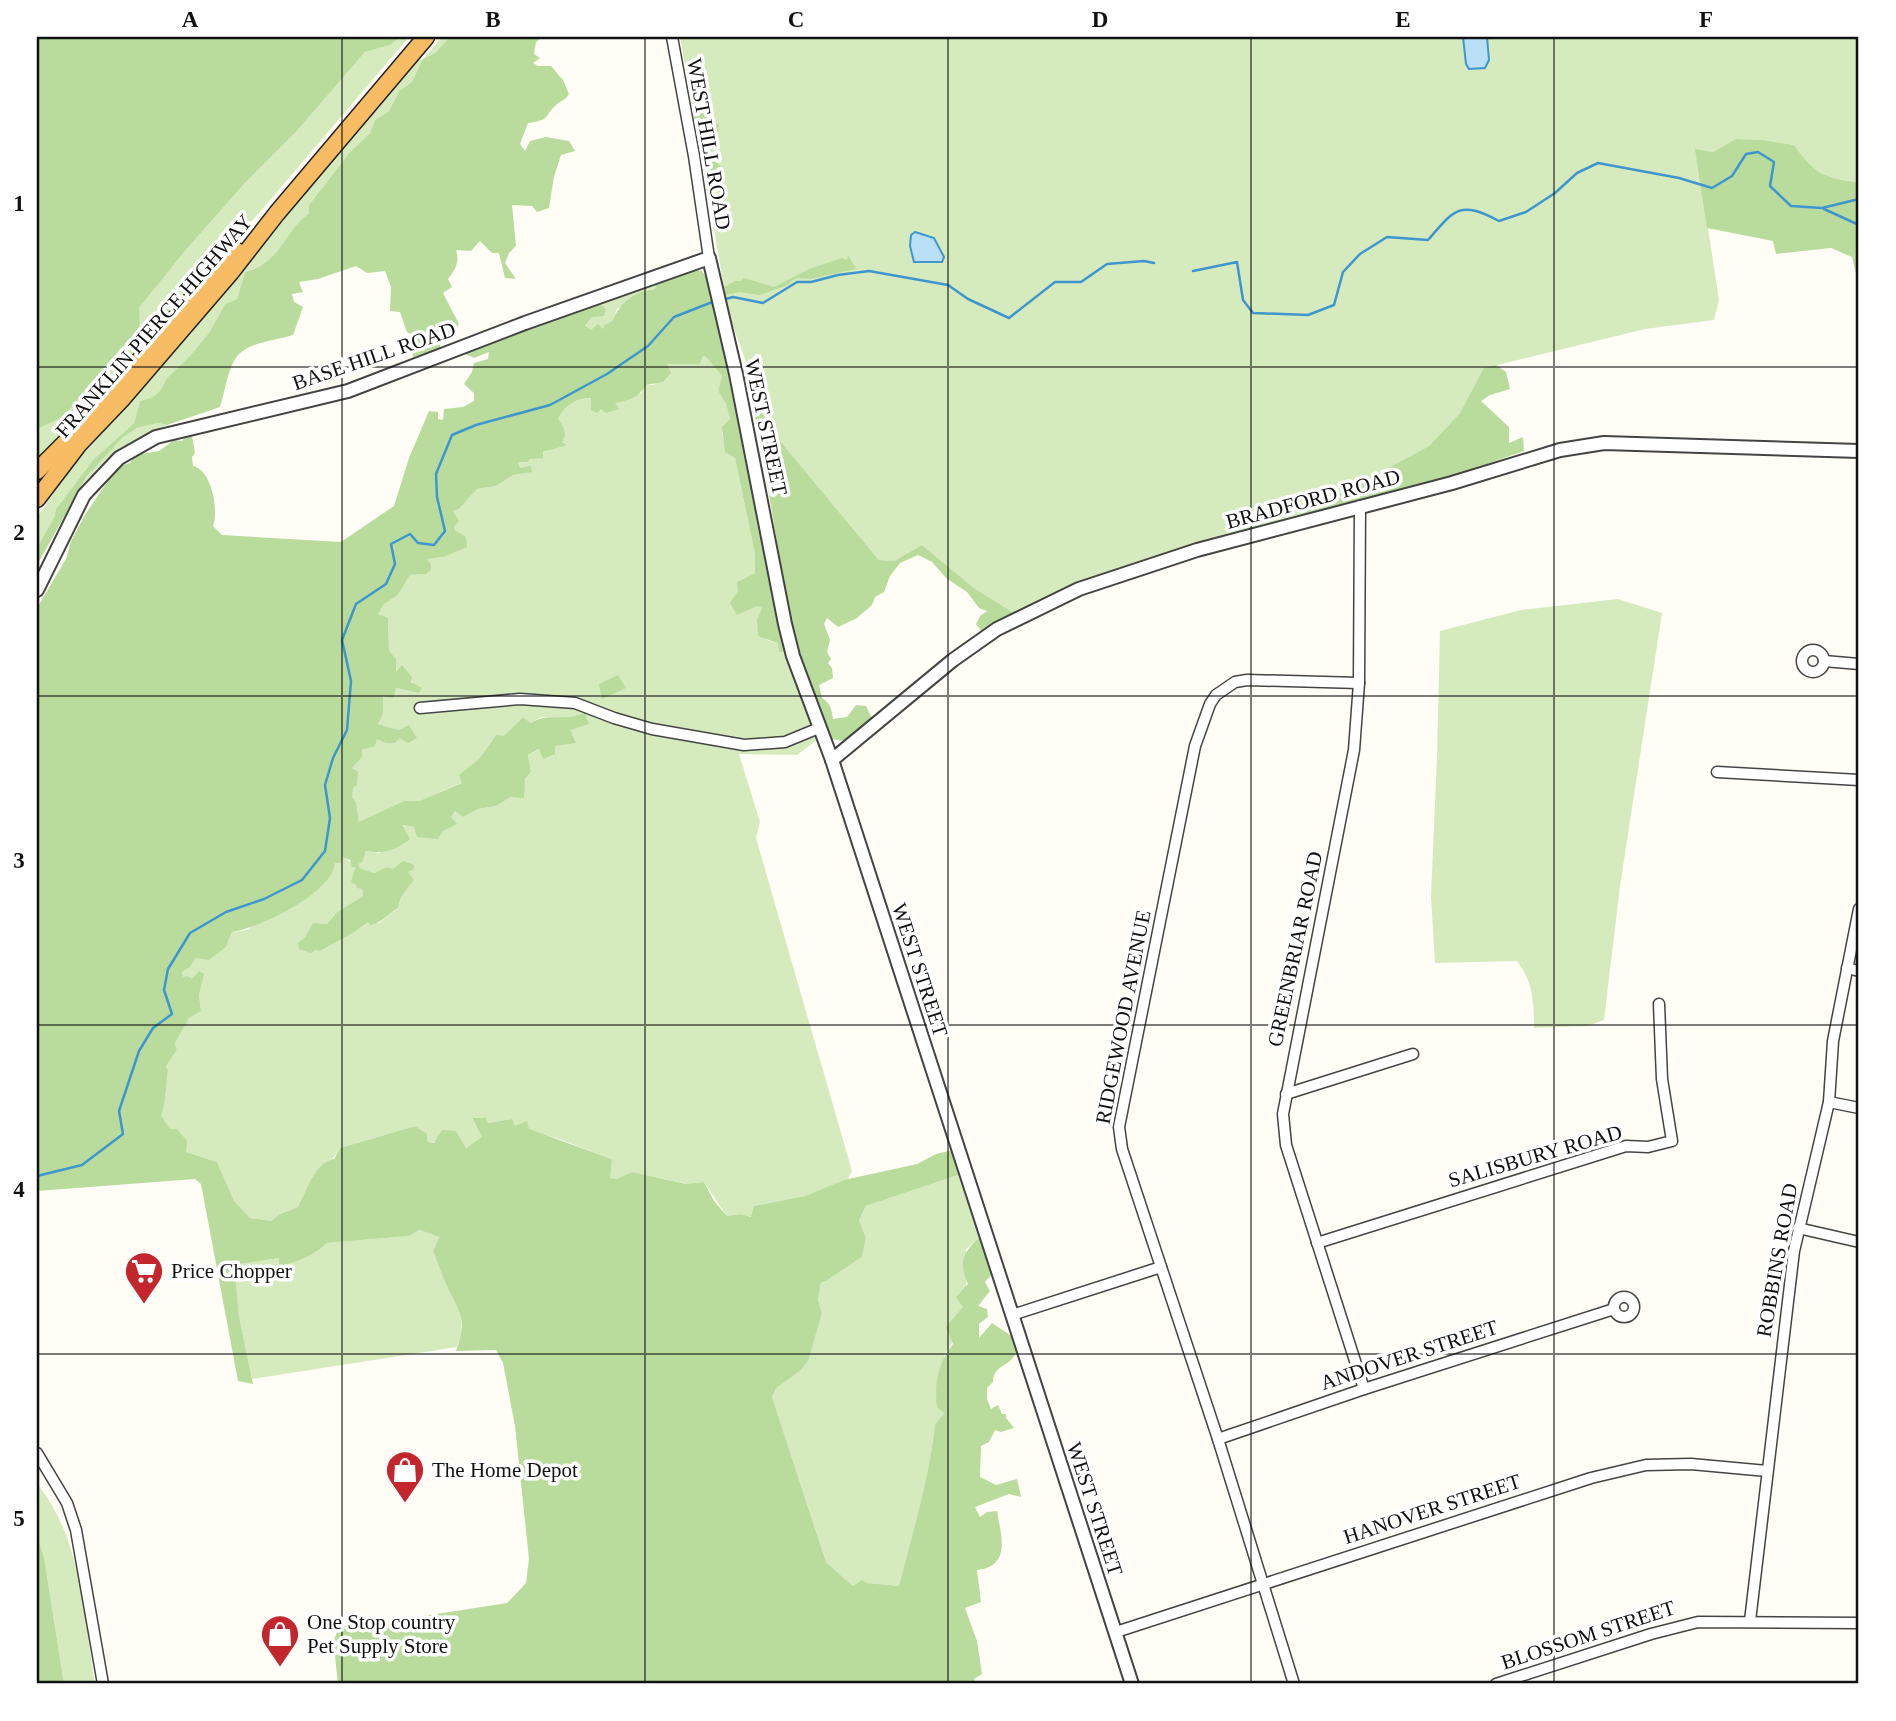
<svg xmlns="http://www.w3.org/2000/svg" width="1896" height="1721" font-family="'Times New Roman',serif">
	<rect width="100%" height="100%" fill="#fffdf5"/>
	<g fill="#d5ebbd">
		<polygon points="401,37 409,37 95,405 37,466 37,429 58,419 139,308 185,251 244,184 296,132 365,52 390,45"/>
		<path d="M442,37H450L436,52L422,60L412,82L399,91L389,111L375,120L370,133L349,153L309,205V213C295,224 289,240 278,253C271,261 255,269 245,272L237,299L225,304L209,333L188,358L167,378L162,390L153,397L140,401L134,423L93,460L56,509V516L37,548V517L70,470L418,59L422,60Z"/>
		<path d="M680,37H1859V182C1825,179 1814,173 1794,145L1764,140L1737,139L1713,152L1696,150L1719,300L1714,320L1645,329L1485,368L1460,413L1429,446L1298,516L1198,543L1091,578L1017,615L974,588L922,545L894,561L879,560L781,442L746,362L729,315Z"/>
		<polygon points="656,283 655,289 648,290 617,309 612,321 604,325 603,329 591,331 585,326 592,317 605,309 599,303"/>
		<path d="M703,356L706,357L722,376L718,391L726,404L730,419L722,433L726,447L735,458L755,554V573L737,582L757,606L762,608L767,640L778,643L788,651L817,740L797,755L739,754L760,822L756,838L852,1171L848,1179L805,1196L754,1206L752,1217L741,1214L727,1216L704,1182L687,1184L632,1172L617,1180L609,1178L612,1159L559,1139L515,1126L512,1119L487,1123L472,1119L483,1137L466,1148L427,1141L415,1126L340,1148L298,1207L280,1214L271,1221L250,1218L234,1202L217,1162L186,1152L160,1116C166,1101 166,1086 168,1070L166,1066L177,1050L175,1043L189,1018L201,1010L199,994L192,980L183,977L182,972L190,967L196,958L226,947L232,932L247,930L341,857C356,861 356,872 356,885L362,889L363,896L334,915L327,924L313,923L305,938L298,943L320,951L353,933L369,921L379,923L398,908L401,897L414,880L387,867L374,873L360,868L357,863L366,851L380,853L401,825L414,827L451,817L455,811L463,817L478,809L496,806L511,797L531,772L528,755L540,749L543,759L570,730L572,719L541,717L531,723L523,717L504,737L496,735L479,759L460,775L463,782L419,801H404L359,823L356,802L352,798V768L362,757V750L377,739L399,730L378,724L383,714V696L396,688L419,693L402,666L396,673L389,651L388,618L377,615L384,604L398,595L410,575L426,574V559L443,557L456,531L454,526L458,521L453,511L459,509L477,489L496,486L513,475L519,468L518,462L566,444L562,442C561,436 557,425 558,418C561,403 580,399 592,398L601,409H618L614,403L641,393L645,385H654L667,363L700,364Z"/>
		<path d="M158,423L167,425C128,441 110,454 82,485C91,469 118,435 136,429C143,426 151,425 158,423Z"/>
		<path d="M1618,599L1662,613L1620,886L1604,1020L1587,1026L1534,1028C1534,1003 1533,981 1517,961L1435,963L1431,897L1437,755L1440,631L1521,610Z"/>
		<path d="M961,1174L963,1175C960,1187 977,1220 980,1237L966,1249C968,1283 966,1328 944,1355L946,1413L935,1424C929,1480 913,1532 900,1586L867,1583L853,1586L826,1562L772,1397L775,1388L800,1371L822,1313L818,1300L821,1283L826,1281L862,1257L866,1238L859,1220L866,1206Z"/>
		<path d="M421,1230L439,1237L433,1251L448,1287L461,1310V1333L457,1347L252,1379L239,1316L233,1265L280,1258L279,1265C296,1263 314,1254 327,1243L409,1236Z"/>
		<path d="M37,1484C82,1538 84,1618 95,1684H64L44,1557L37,1535Z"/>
	</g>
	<g fill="#b9dc9c">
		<polygon points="37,37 401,37 390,45 365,52 296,132 244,184 185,251 139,308 140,337 61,418 37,429"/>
		<path d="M450,37H543L536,42L534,54L540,58L533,63L538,66H551L563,80L569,94C565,101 561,100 556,105C543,117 551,120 528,123L520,144L525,151L530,141L546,137L569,141L575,151L561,155L554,177L549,208L537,212L532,206L512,205L516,246L509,253L505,263L516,279L505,278L499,253H492L480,241L471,251L456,250C460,262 455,270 448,279L452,287L443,293L459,324L454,333L441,336L440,348L413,357L410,346L416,338L407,332L400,312L390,311L391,287L385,271L367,273L356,266L318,279L299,282L303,292L292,294L294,302L303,307L293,335C277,340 252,342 239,354C228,365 225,392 220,407L167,425L158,423L137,428L123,437L87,476L37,565V548L55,516L56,509L93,460L134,423L140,401L153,397L161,390L167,378L188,358L209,333L225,304L237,299L245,272C283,261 282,234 309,213V205L349,153L370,133L375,120L389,111L399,91L412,82L422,60L436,52Z"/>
		<path d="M689,86L699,89L702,108L714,125L719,124L718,133L716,135L718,140L716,149L706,147L700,149C709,159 720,159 722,173H718L724,182L716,186L706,184Z"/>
		<path d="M1736,139L1764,140L1794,145C1814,173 1825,179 1859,182V276L1856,274L1852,257L1831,248L1776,254L1773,241L1707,228L1695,149L1713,152Z"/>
		<polygon points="848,255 856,269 810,279 796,278 786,286 759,295 739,292 725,295 724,287 735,281 741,281 744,278 774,287 809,269 842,258 847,260"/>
		<path d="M690,269L702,271L709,282L744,442L758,528L788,651L779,652L778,643L758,636L757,620L762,608L757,606L737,615L730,603L738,591L737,582L755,573V554L735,458L725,452L722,427L730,419L726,404L718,391L722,376L706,357L703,356L700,364H667L671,373L663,382L646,385C638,398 630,400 615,403L619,409L606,413L601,409L597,413L591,410V398C575,399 566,404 558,418C563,427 568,433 562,442L567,445L543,452V458L529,459L528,462H518L520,468L531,466L532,472L513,475L496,486L477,489L459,509L453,511L459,521L454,527L456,531L466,537L467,547L443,557L427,559L431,565V570L426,574L410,575L398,595L384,604L378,614L388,618L389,651L396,659V672L402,665L412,677L411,682L422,688L419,693L396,688L393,698L383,696V714L378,724L399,730L409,725L417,738L408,743L400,738L395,743H386L377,739L375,746L362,750V757L352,768L358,772L357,785L353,788L352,797L356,802L359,822L404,801H419L462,783L459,775L479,759L496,735L504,736L523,717L531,723C548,712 564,722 585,713L589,724L570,730L576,743L555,746V754L543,759L539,749L528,755L531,772L525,779L524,798L511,797L496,806L478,809L463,817L455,811L451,817L457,824L443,831L438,839L417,837L414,827L402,825L410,839C395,850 385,854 366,851L362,862L358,864L360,868L374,873L387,867L393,869L403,861L414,865V869L408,872L414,880L401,897L398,908C388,914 382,923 370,925L368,922L353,933L320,951L315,950L311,953L299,949L298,943L305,937L313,923L327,924L336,913L363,896L362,889L357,888L356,885L351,882L355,868L352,867L350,860L342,857L341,863H335C333,893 259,928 232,932L226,947L209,960L196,958L190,967L182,972L183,977L187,976L192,979L199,971L204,974L199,994L201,1011L189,1018L175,1043L177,1050L166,1066L168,1070C166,1086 166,1101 161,1116L170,1129H177L187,1141L186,1152L217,1162L234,1201L250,1218L271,1221L280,1214L298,1207C307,1191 314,1163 334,1159L340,1148L415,1126L427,1134V1141L434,1143L442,1130L456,1131L466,1148L482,1137L472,1118H486L488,1123L512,1119L515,1126L527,1121L529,1129L612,1159L610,1178L617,1179L632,1172L686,1184L704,1182L714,1201L727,1216L741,1214L751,1217L754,1206L805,1196L844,1180L917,1164L936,1154L953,1150L961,1174L866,1206L859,1220L866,1238L862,1257L826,1281L821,1283L818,1300L822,1313L808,1361L800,1371L776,1388L772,1397L826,1562L853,1586L862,1580L867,1583L899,1586C913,1532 929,1479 935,1424L945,1413L937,1407C934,1384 938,1363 953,1344L946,1327L963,1307L956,1297L968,1284C958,1262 963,1252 980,1237L993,1273L985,1282L990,1291L978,1306L987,1309L988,1317L979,1324V1338L992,1323L1016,1339L1019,1349C1016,1352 1015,1356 1012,1359C1003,1368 994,1367 993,1382L987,1388V1399L991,1409L998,1405L1002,1414H1006V1418L1014,1428L1001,1432L995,1430L989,1442L981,1446L980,1477L996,1485L1017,1479L1021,1497L1009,1494L975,1507L980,1517L987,1512L997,1511C1001,1535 1012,1566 977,1570L981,1602L965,1608L977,1641L982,1674L974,1679L975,1684H338L335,1656L331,1649L338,1629L356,1620L366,1625L507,1603L526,1583L529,1559L515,1426L503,1363L496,1350L456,1351C467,1320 461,1314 448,1288C442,1276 438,1263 433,1251L439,1237L420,1230L409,1236L327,1243C314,1255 296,1263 279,1266V1258L234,1265L239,1316L253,1384L238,1381L201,1184L195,1179L37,1191V608L66,559L71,541L85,515L117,467L130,463L135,455L159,451L174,440L182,441L185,435L192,436L195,453L192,457L193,466C212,470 219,511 213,526L222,535L341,542L394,506L409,458L429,411L438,412V419L443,420L444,409L463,407L474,401V393L464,384L472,372L474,363L488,359L489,352L474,358L463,353L499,336L599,303L606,309L604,316L592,317L585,326L591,330L598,324L603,329L604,325L612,321C621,302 633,292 655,289L656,283Z"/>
		<path d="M1496,365L1506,372L1510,389L1490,395L1481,401L1509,427V443L1523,437L1524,451C1451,477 1375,505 1298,516L1429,446L1460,413L1484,368Z"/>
		<path d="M750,370L781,442L879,560L894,561L922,545L974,588L1017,615L983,633L976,624L980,616L987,611L979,608L967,592L946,578L932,562L918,555L900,563L890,576L884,592L875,597L872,605L857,618L838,627L827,618L824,624L830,640L827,652L831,659L828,663L832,668L833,678L819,685L822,698C830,702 832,710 833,719L847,717L856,705L866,706L873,720L843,741L832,739L821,718L795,650L762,452L753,406L743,374Z"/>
		<polygon points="618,675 626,688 602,699 599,684"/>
		<polygon points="37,1535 44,1557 64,1684 37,1684"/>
	</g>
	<g fill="#b9e0f7" stroke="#3f96cf" stroke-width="2">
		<polygon points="1463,37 1487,37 1489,60 1485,68 1469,69 1466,64"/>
		<polygon points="915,232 934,238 944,257 942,262 914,262 910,246 911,235"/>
	</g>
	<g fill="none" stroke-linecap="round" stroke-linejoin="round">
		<g stroke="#3f96cf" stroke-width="2.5">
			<polyline points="1824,209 1859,225"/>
			<path d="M1193,271L1237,262L1243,300L1253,313L1308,315L1334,305L1343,272L1360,254L1387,237L1428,240C1455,209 1459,200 1499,221L1526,212L1555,193L1577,173L1598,163L1679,178L1712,188L1732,176L1746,154L1758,152L1774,162L1770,186L1791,206L1822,208L1859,199"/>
			<polyline points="722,300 733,297 763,303 797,282 811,282 838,275 869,271 948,285 968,299 1009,318 1055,282 1081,282 1107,264 1144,261 1154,263"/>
			<polyline points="37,1176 82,1165 123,1134 119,1111 139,1051 153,1028 172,1014 164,990 168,969 190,933 226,912 264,899 302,880 325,851 330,818 325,785 333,758 347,730 351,681 342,640 356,604 386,584 395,564 391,544 410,534 418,543 434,545 445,531 437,497 436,474 452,435 476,425 550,405 607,374 648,346 674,317 715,301"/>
		</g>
		<g stroke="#444" stroke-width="13">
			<g id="minor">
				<polyline points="672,37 694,156 709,258"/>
				<polyline points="1360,506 1359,683 1354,750 1283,1114 1286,1145 1364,1389"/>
				<circle cx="1813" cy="661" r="11"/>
				<polyline points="1824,661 1859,664"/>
				<polyline points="420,708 520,699 575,703 614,718 652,729 744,745 785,742 819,728"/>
				<polyline points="1717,772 1859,780"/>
				<polyline points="1847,968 1859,971"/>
				<polyline points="1286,1094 1413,1054"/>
				<polyline points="1829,1102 1859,1108"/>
				<polyline points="1798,1228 1859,1242"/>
				<polyline points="1317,1243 1626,1146 1648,1147 1672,1141 1662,1079 1659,1004"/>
				<circle cx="1624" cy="1307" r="10"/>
				<polyline points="1012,1315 1161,1267"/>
				<polyline points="1218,1439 1364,1389 1614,1309"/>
				<polyline points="37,1453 67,1503 76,1530 103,1684"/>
				<polyline points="1750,1621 1794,1251 1829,1102 1833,1041 1859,909"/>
				<polyline points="1116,1632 1591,1478 1646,1465 1691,1464 1767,1471"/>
				<polyline points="1294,1684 1218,1439 1122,1149 1119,1127 1195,746 1210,704 1216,695 1235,682 1247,680 1359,683"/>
				<polyline points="1496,1684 1651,1634 1698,1622 1859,1623"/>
			</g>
		</g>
		<g stroke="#444" stroke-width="16">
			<g id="tertiary">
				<polyline points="37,590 84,495 119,458 156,437 348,391 525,323 709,258 736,374 785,624 793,656 832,760 1132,1684"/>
				<polyline points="832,760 953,660 997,629 1079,589 1197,550 1452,483 1560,450 1604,443 1859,451"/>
			</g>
		</g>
		<g stroke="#222" stroke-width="19">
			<g id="trunk">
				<polyline points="37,471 95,413 220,266 237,251"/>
				<polyline points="37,499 79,444 121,400 231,272 277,213 426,37"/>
			</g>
		</g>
		<use href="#minor" stroke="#fff" stroke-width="10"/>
		<use href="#tertiary" stroke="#fff" stroke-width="12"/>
		<use href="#trunk" stroke="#f7bc64" stroke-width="16"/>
	</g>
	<path fill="none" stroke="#111" stroke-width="2" stroke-opacity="0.55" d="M342,37V1684M645,37V1684M948,37V1684M1251,37V1684M1554,37V1684M37,367H1859M37,696H1859M37,1025H1859M37,1354H1859"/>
	<defs>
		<g id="supermarket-pin" transform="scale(2.0125)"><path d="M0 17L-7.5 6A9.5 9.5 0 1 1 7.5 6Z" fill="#c4262e" stroke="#fff"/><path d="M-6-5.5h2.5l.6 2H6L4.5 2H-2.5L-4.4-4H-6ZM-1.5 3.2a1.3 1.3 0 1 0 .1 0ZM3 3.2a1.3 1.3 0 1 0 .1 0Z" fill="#fff"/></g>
		<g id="shop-pin" transform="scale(2.0125)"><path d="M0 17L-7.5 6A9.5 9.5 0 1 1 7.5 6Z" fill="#c4262e" stroke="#fff"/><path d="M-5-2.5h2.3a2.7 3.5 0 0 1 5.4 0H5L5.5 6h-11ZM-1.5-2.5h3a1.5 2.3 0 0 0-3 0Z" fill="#fff"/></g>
	</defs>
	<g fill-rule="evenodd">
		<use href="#supermarket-pin" x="144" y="1271"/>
		<use href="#shop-pin" x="405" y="1470"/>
		<use href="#shop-pin" x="280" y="1634"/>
	</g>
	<g text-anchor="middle" stroke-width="7" stroke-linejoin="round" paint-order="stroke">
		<g font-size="21" fill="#111" stroke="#fff">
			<text transform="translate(709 144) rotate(80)" y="7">WEST HILL ROAD</text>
			<text transform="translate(154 326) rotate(-49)" y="7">FRANKLIN PIERCE HIGHWAY</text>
			<text transform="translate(374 356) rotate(-19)" y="7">BASE HILL ROAD</text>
			<text transform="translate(766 427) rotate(78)" y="7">WEST STREET</text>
			<text transform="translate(1313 499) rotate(-15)" y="7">BRADFORD ROAD</text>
			<text transform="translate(1295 949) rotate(-78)" y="7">GREENBRIAR ROAD</text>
			<text transform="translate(920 970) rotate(72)" y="7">WEST STREET</text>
			<text transform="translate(1123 1017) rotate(-79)" y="7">RIDGEWOOD AVENUE</text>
			<text transform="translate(1535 1156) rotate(-16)" y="7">SALISBURY ROAD</text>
			<text transform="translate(1777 1260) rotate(-80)" y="7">ROBBINS ROAD</text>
			<text transform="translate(1409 1355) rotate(-18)" y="7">ANDOVER STREET</text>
			<text transform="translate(1095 1509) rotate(72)" y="7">WEST STREET</text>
			<text transform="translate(1432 1509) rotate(-18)" y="7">HANOVER STREET</text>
			<text transform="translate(1588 1635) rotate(-18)" y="7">BLOSSOM STREET</text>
		</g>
		<g font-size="21" fill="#111" stroke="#fff" text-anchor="start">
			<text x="171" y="1278">Price Chopper</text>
			<text x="432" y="1477">The Home Depot</text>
			<text x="307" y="1629">One Stop country<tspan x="307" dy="24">Pet Supply Store</tspan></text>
		</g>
	</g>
	<rect width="1896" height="1721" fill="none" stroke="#ffffff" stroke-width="77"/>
	<rect x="38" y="38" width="1819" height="1644" fill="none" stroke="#111" stroke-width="2.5"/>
	<g font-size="23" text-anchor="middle" font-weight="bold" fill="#111">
		<text x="190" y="27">A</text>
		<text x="493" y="27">B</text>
		<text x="796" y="27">C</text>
		<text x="1100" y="27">D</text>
		<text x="1403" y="27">E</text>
		<text x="1706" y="27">F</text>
		<text x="19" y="211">1</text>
		<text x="19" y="540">2</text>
		<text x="19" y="868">3</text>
		<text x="19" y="1197">4</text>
		<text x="19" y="1526">5</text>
	</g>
</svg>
